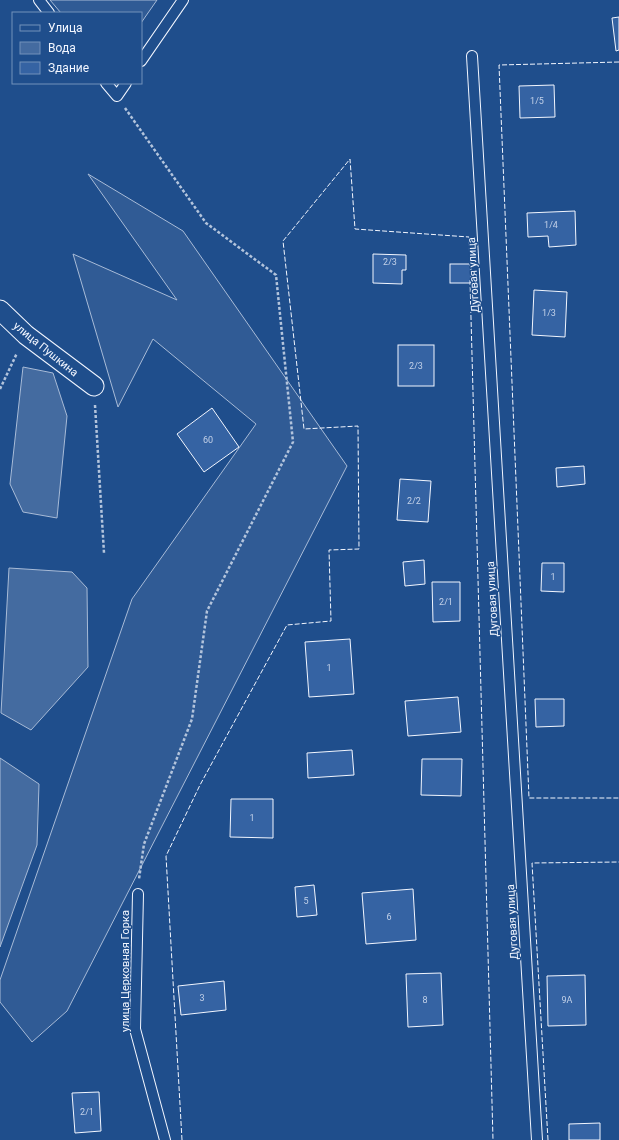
<svg xmlns="http://www.w3.org/2000/svg" width="619" height="1140" font-family="Roboto,sans-serif">
	<rect width="100%" height="100%" fill="#1f4e8c"/>
	<g fill="#305b95" stroke="#a8bbd7">
		<polygon points="50,0 157,0 141,23 141,13 61,13"/>
		<polygon points="88,174 183,231 347,466 67,1011 32,1042 0,1002 0,980 132,599 256,424 153,339 118,407 73,254 177,300"/>
	</g>
	<g fill="#446ba0" stroke="#a8bbd7">
		<polygon points="23,367 53,373 67,416 57,518 23,512 10,484"/>
		<polygon points="9,568 72,572 87,588 88,667 31,730 1,713"/>
		<polygon points="0,758 39,784 37,845 0,947"/>
	</g>
	<g fill="#3563a3" stroke="#f2f6ff">
		<polygon points="619,17 619,50 616,51 612,18"/>
		<polygon points="554,85 555,117 520,118 519,86"/>
		<polygon points="575,211 576,245 549,247 548,236 528,237 527,213"/>
		<polygon points="373,254 406,255 406,270 402,270 402,284 373,283"/>
		<rect x="450" y="264" width="21" height="19"/>
		<polygon points="534,290 567,292 565,337 532,335"/>
		<rect x="398" y="345" width="36" height="41"/>
		<polygon points="212,408 239,447 204,472 177,434"/>
		<polygon points="584,466 585,484 557,487 556,468"/>
		<polygon points="400,479 431,481 428,522 397,520"/>
		<polygon points="424,560 425,584 405,586 403,562"/>
		<polygon points="542,563 564,563 564,592 541,591"/>
		<polygon points="432,582 460,582 460,621 433,622"/>
		<polygon points="350,639 354,694 309,697 305,642"/>
		<polygon points="458,697 461,732 408,736 405,701"/>
		<polygon points="535,699 564,699 564,726 536,727"/>
		<polygon points="352,750 354,775 308,778 307,753"/>
		<polygon points="422,759 462,759 461,796 421,795"/>
		<polygon points="231,799 273,799 273,838 230,837"/>
		<polygon points="314,885 317,915 297,917 295,887"/>
		<polygon points="413,889 416,940 366,944 362,893"/>
		<polygon points="441,973 443,1025 408,1027 406,974"/>
		<polygon points="585,975 586,1025 548,1026 547,976"/>
		<polygon points="224,981 226,1010 181,1015 178,986"/>
		<polygon points="99,1092 101,1131 75,1133 72,1093"/>
		<polygon points="600,1123 600,1140 569,1140 569,1124"/>
	</g>
	<g fill="none" stroke-linecap="round" stroke-linejoin="round">
		<g stroke="#f2f6ff" stroke-width="12">
			<g id="lane">
				<polyline points="39,0 49,13"/>
				<polyline points="472,56 537,1140"/>
				<polyline points="141,61 183,0"/>
				<polyline points="106,83 117,96 126,83"/>
				<polyline points="138,894 135,1029 165,1140"/>
			</g>
		</g>
		<g stroke="#f2f6ff" stroke-width="21">
			<polyline id="street" points="0,310 26,335 94,386"/>
		</g>
		<g stroke="#b3c4dc" stroke-width="2.5" stroke-dasharray="3 2" stroke-linecap="butt">
			<polyline points="125,108 206,223 276,275 293,442 207,611 192,719 144,844 139,879"/>
			<polyline points="0,389 17,353"/>
			<polyline points="95,405 104,553"/>
		</g>
		<use href="#lane" stroke="#1f4e8c" stroke-width="10"/>
		<use href="#street" stroke="#1f4e8c" stroke-width="19"/>
		<g stroke="#f2f6ff" stroke-width="1" stroke-dasharray="5 2" stroke-linecap="butt">
			<polyline points="619,62 499,65 529,798 619,798"/>
			<polyline points="470,280 493,1140"/>
			<polyline points="182,1140 166,856 200,785 287,625 331,621 329,550 359,549 358,426 304,429 283,241 350,159 355,229 469,237 470,266"/>
			<polyline points="548,1140 532,863 619,862"/>
		</g>
	</g>
	<g text-anchor="middle" stroke-width="3" stroke-linejoin="round" paint-order="stroke">
		<g font-size="9" fill="#c3d1e8">
			<text x="537" y="104">1/5</text>
			<text x="551" y="228">1/4</text>
			<text x="390" y="265">2/3</text>
			<text x="549" y="316">1/3</text>
			<text x="416" y="369">2/3</text>
			<text x="208" y="443">60</text>
			<text x="414" y="504">2/2</text>
			<text x="553" y="580">1</text>
			<text x="446" y="605">2/1</text>
			<text x="329" y="671">1</text>
			<text x="252" y="821">1</text>
			<text x="306" y="904">5</text>
			<text x="389" y="920">6</text>
			<text x="202" y="1001">3</text>
			<text x="425" y="1003">8</text>
			<text x="567" y="1003">9А</text>
			<text x="87" y="1115">2/1</text>
		</g>
		<g font-size="11" fill="#f2f6ff" stroke="#1f4e8c">
			<text transform="translate(473 275) rotate(-93)" y="4">Дуговая улица</text>
			<text transform="translate(46 349) rotate(39)" y="4">улица Пушкина</text>
			<text transform="translate(492 599) rotate(-93)" y="4">Дуговая улица</text>
			<text transform="translate(512 922) rotate(-93)" y="4">Дуговая улица</text>
			<text transform="translate(125 971) rotate(-90)" y="4">улица Церковная Горка</text>
		</g>
	</g>
	<rect x="12" y="12" width="130" height="72" fill="#1f4e8c" stroke="#7391ba"/>
	<rect x="20" y="25" width="20" height="6" fill="#1f4e8c" stroke="#7391ba"/>
	<text x="48" y="32" font-size="12" fill="#f2f6ff">Улица</text>
	<rect x="20" y="42" width="20" height="12" fill="#446ba0" stroke="#7391ba"/>
	<text x="48" y="52" font-size="12" fill="#f2f6ff">Вода</text>
	<rect x="20" y="62" width="20" height="12" fill="#3563a3" stroke="#7391ba"/>
	<text x="48" y="72" font-size="12" fill="#f2f6ff">Здание</text>
</svg>
